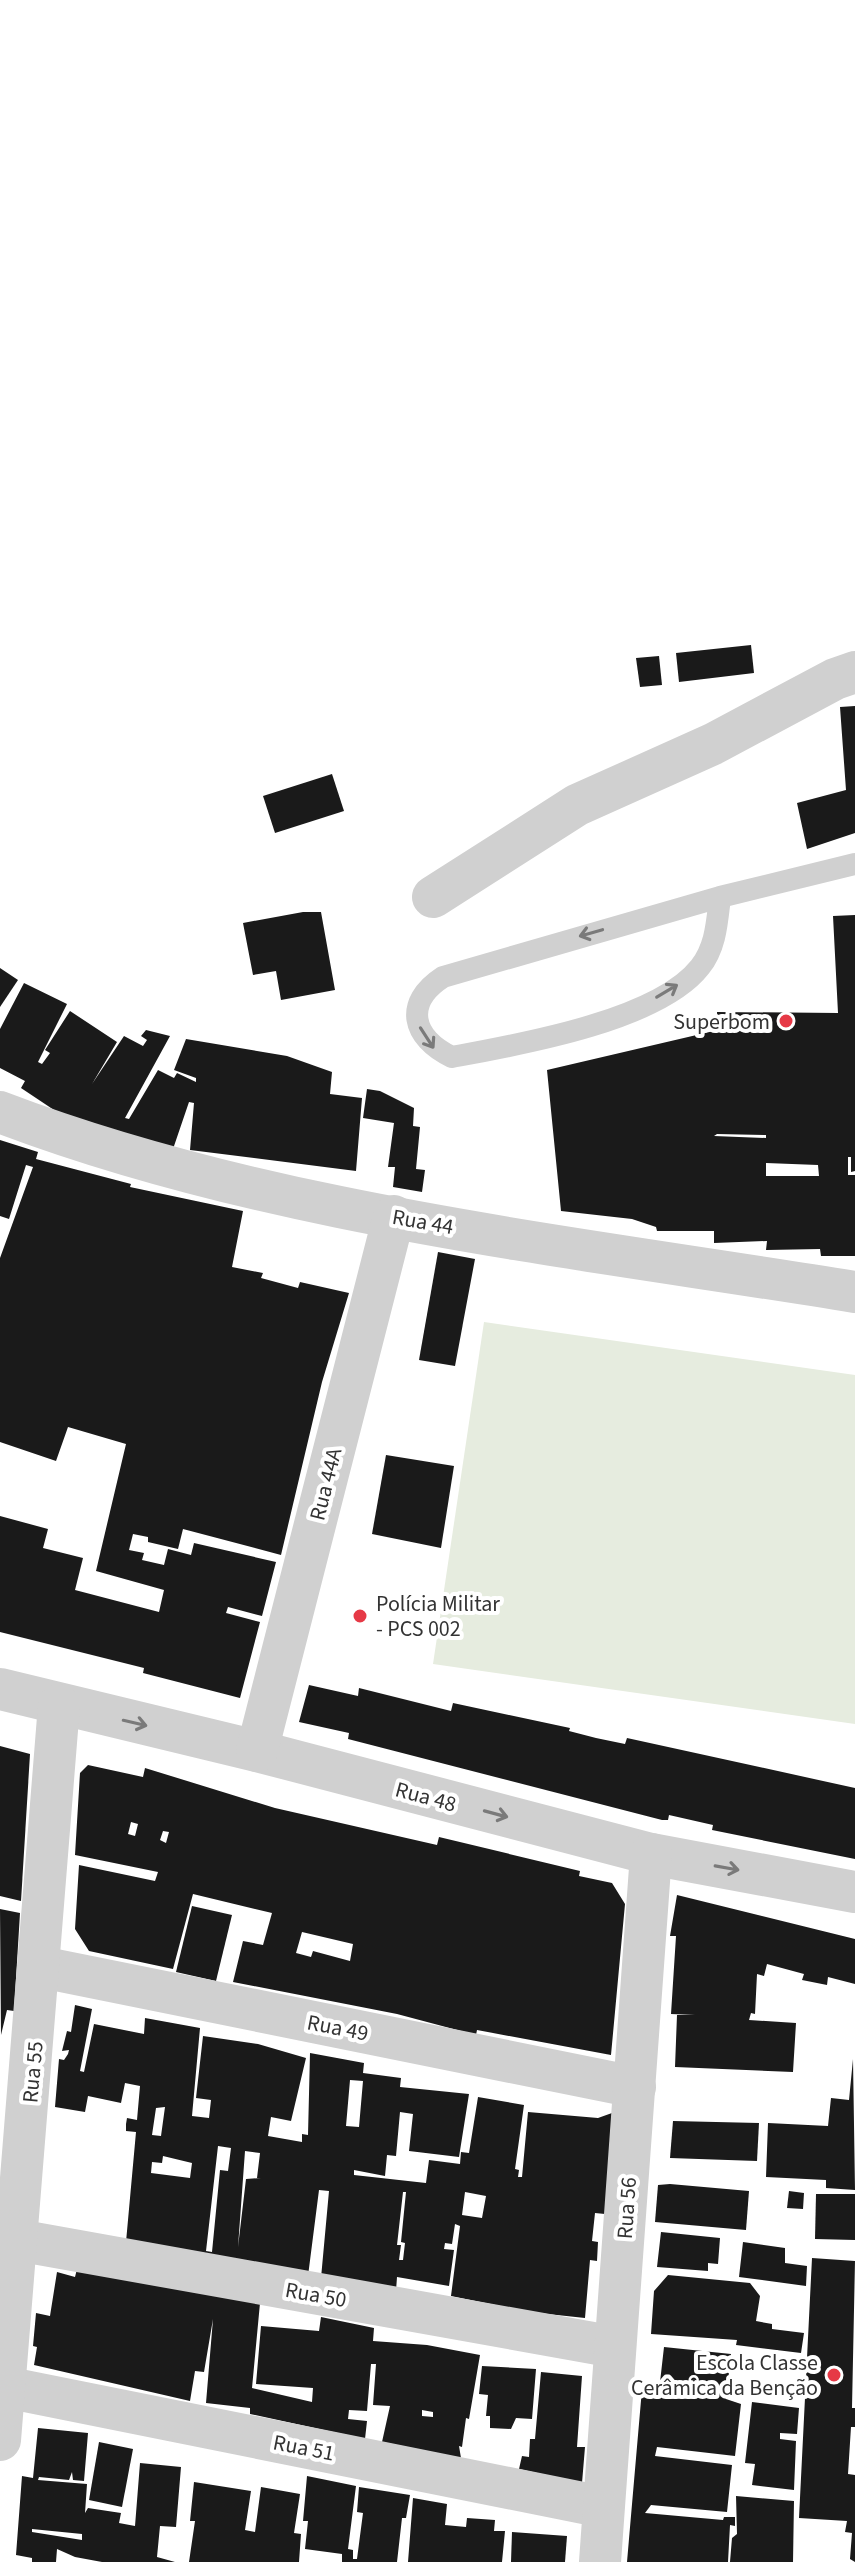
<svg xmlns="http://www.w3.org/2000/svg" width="855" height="2562" font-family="'Source Sans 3',sans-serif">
	<rect width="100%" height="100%" fill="#fff"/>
	<polygon fill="#e6ecdf" points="484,1322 855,1375 855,1724 433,1664"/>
	<g fill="#1a1a1a" fill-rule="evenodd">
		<polygon points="751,645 754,673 679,682 676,653"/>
		<polygon points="659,656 662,685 640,687 636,658"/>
		<polygon points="855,706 855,833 807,849 797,803 846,790 840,707"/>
		<polygon points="332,774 344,811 275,833 263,796"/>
		<polygon points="303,912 321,912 335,990 281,1000 276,971 253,975 243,923"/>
		<path d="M855,915V1171L851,1172V1157H848V1175H855V1256H821L820,1249L766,1250L767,1241L714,1243V1231H657L656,1227L632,1219L561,1211L547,1070L718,1030L717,1012L838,1013L833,916ZM717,1134L766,1135V1138L714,1136ZM766,1163L818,1165L819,1176H766Z"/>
		<polygon points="0,968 18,980 0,1007"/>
		<polygon points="24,983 67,1004 38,1062 42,1064 50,1053 45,1050 70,1011 117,1042 92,1084 124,1036 143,1046 147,1040 141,1036 146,1030 170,1036 125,1118 129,1119 158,1070 174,1078 177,1073 196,1082 196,1078 174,1070 186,1039 287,1056 332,1072 330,1094 362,1098 356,1171 190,1150 194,1103 189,1102 173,1149 66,1118 21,1088 25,1081 0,1068 0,1029"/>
		<polygon points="367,1089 380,1091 414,1108 413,1126 420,1127 416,1169 425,1170 422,1192 393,1187 395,1167 388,1167 394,1123 363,1118"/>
		<polygon points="0,1140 38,1152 36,1159 131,1184 130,1187 243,1211 232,1267 263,1273 261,1278 298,1288 300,1282 349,1293 322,1382 281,1555 183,1529 178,1549 148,1542 148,1537 133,1534 129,1550 144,1553 142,1560 164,1565 168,1549 191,1555 194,1543 276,1562 262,1616 228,1607 226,1613 260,1622 240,1698 143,1673 144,1668 0,1632 0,1516 48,1529 43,1548 83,1558 75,1590 159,1612 164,1590 96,1571 126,1444 68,1427 56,1461 0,1442 0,1258 33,1167 26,1165 9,1219 0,1216"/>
		<polygon points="438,1252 475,1259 455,1366 419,1360"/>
		<polygon points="386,1455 454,1466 441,1548 372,1534"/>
		<polygon points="309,1685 358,1696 359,1688 451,1711 453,1703 570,1728 569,1731 596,1738 625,1744 627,1738 855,1788 855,1859 712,1830 713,1825 669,1815 668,1820 662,1820 348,1739 349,1733 299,1722"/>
		<polygon points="0,1746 30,1754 21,1901 0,1896"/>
		<path d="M88,1765L143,1777L145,1768L275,1808L437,1845L439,1837L580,1871L579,1876L612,1883L625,1904L611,2055L477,2030L476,2035L397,2014L233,1982L243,1941L263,1945L272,1913L193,1894L173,1969L89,1951L75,1929L79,1865L155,1881L158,1872L75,1855L80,1773ZM131,1822L138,1824L135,1836L128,1834ZM163,1831L169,1832L166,1843L160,1840ZM302,1932L353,1944L350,1961L313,1951L311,1957L296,1953Z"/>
		<polygon points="677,1895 855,1939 855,1984 828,1977 827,1985 802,1980 804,1974 767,1964 764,1976 757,1974 755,2014 751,2013 749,2020 796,2023 793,2072 675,2067 677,2015 695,2015 671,2014 676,1936 670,1936"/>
		<polygon points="192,1906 232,1915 216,1981 176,1972"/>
		<polygon points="0,1909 20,1913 14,2011 7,2010 1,2035"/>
		<path d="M75,2005L92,2009L80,2071L84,2072L94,2024L144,2034L145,2018L200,2028L192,2116L209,2118L211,2100L196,2098L203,2036L258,2044L306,2058L291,2121L271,2117L268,2136L302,2142V2134L308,2135L310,2053L364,2063L363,2073L401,2078L400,2087L469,2094L459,2157L409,2151L413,2114L400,2112L396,2156L387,2155L385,2176L354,2170V2175L426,2183L429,2160L460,2164L461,2152L469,2153L478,2097L524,2105L515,2169L519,2170L518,2177H522L528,2112L598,2118L612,2113L605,2214L595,2213L592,2241L598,2242L597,2261L590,2260L585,2318L529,2312L451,2296L460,2226L455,2224L452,2244L445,2243L444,2249L454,2250L449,2286L397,2277L396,2291L321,2278L329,2191L319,2190L308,2276L126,2242L136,2132L126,2131V2124L127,2118L137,2120L140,2086L125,2083L121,2103L88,2096L85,2112L55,2107L59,2059L64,2060L68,2054L69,2050L62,2051L67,2031L71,2032ZM350,2080L363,2081L359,2127L346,2126ZM165,2107L161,2136L152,2135L156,2108ZM218,2146L231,2148L228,2171L220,2170L212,2252L206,2251ZM245,2151L260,2153L257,2178H261L246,2179L238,2247ZM163,2156L192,2163L190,2178L151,2173L152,2162L162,2163ZM403,2192H406L401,2242L405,2243L403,2260H399L401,2245H397ZM465,2192L486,2196L482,2218L462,2215Z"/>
		<polygon points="853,2059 855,2190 826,2188 826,2180 766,2177 768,2123 828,2126 831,2098 849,2100"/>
		<polygon points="673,2121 759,2123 757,2161 670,2158"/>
		<polygon points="670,2184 749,2191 746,2230 655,2222 658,2185"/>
		<polygon points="789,2191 804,2193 803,2209 787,2208"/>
		<polygon points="816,2194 855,2194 855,2240 815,2239"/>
		<polygon points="661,2232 720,2238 718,2264 708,2263 708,2271 657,2267"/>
		<polygon points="743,2242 785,2248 785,2263 807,2266 806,2286 739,2277"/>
		<polygon points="812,2258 855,2261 852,2408 855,2408 855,2427 851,2427 848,2474 855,2475 855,2562 850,2559 852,2533 845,2532 847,2521 799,2518"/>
		<path d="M77,2269L260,2303L252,2388L312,2402L313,2388L256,2384L261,2326L319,2331L321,2317L374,2328L373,2341L427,2345L480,2355L469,2419L466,2418L462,2447L459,2446L461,2458L382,2442L390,2406L373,2405L376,2364H371L367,2411L349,2410L348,2419L367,2421L365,2439L250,2414V2408L206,2403L213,2319L204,2372L195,2371L190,2401L34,2365L37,2347L33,2346L36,2313L50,2316L57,2272L75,2277ZM422,2410L433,2412V2417L422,2416Z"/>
		<polygon points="668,2275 750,2283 760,2296 756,2321 772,2324 772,2329 804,2333 801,2353 736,2345 737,2340 651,2334 654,2291"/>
		<path d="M664,2347L731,2354L726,2399L741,2404L735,2456L657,2447L655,2456L732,2465L727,2512L651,2505L645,2513L723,2520L724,2517H735V2526L730,2525L728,2562H627L642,2389L659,2391ZM663,2392L693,2395V2398L662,2395Z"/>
		<polygon points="482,2366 536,2369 532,2419 516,2418 511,2429 490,2428 490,2416 486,2416 488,2395 479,2394"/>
		<polygon points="541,2372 582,2376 577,2447 585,2447 582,2483 519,2469 522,2456 529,2457 530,2439 535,2439"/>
		<polygon points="752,2402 799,2408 797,2434 780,2433 780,2439 796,2441 794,2490 752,2485 755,2464 745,2463"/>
		<path d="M38,2428L88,2433L84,2481L73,2480L72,2472L69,2480L39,2477L38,2480L87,2484L85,2513L88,2508L121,2513L119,2523L135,2526L140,2463L181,2467L176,2527L160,2526L157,2557L175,2562H102L75,2557L57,2549L56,2562H32V2558L16,2555L22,2476L33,2478ZM32,2529L82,2534V2540L32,2532Z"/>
		<polygon points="99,2442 133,2449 122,2507 89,2500"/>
		<polygon points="307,2476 356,2486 348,2549 353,2550 353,2559 357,2559 363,2513 357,2512 359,2487 410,2495 406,2518 402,2518 397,2562 342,2562 342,2554 305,2549 308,2521 303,2521"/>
		<polygon points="194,2482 251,2491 245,2530 255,2532 261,2487 300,2494 294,2533 301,2534 299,2562 189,2562 195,2521 190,2521"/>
		<polygon points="736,2496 794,2501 793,2562 730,2562 732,2538 737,2534"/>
		<polygon points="413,2498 447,2504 445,2525 466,2527 467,2518 495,2520 494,2531 505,2531 502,2562 408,2562"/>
		<polygon points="512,2532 567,2536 565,2562 511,2562"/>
	</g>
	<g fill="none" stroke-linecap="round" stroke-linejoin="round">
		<path stroke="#d0d0d0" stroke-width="22" d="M720,897C717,922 716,947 700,967C658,1021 517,1045 452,1057C412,1038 403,1003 443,977L720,897L855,864"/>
		<g stroke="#d0d0d0" stroke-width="42">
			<polyline points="433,897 577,805 713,744 835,679 855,672"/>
			<path d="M0,1112C267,1214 573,1246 855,1292"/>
			<polyline points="0,1689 257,1751 651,1854 855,1892"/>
			<polyline points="257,1751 394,1216"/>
			<polyline points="41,1967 635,2087"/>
			<polyline points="17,2240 615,2347"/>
			<polyline points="5,2387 603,2507"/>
			<polyline points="0,2440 59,1705"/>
			<polyline points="600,2562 651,1854"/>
		</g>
	</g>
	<defs><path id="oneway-shaft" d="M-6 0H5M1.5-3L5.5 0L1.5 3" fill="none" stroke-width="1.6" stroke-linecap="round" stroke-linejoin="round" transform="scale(2)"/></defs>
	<g stroke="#7a7a7a">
		<use href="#oneway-shaft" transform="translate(591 933) rotate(164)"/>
		<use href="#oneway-shaft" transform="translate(667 991) rotate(-31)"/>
		<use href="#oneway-shaft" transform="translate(427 1038) rotate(57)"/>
		<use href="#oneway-shaft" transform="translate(135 1723) rotate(13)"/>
		<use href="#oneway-shaft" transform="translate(496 1814) rotate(15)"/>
		<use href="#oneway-shaft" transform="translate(727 1868) rotate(10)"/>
	</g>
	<g fill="#e63946" stroke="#fff" stroke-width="3">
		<circle cx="786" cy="1021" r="8"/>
		<circle cx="360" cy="1616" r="8"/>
		<circle cx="834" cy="2375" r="8"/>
	</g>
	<g text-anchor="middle" stroke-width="8" stroke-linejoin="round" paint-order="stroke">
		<g font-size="22" fill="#333" stroke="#fff" text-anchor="end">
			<text x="770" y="1029">Superbom</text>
			<text x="376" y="1611" text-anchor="start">Polícia Militar<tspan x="376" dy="25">- PCS 002</tspan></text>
			<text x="818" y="2370">Escola Classe<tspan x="818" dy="25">Cerâmica da Benção</tspan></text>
		</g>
		<g font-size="22" fill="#333" stroke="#fff">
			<text transform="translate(423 1221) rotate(10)" y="8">Rua 44</text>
			<text transform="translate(325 1484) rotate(-76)" y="8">Rua 44A</text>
			<text transform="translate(426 1796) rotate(15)" y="8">Rua 48</text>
			<text transform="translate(338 2027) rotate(11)" y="8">Rua 49</text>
			<text transform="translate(32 2072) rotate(-85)" y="8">Rua 55</text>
			<text transform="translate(626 2208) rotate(-86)" y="8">Rua 56</text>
			<text transform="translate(316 2294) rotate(10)" y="8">Rua 50</text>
			<text transform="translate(304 2447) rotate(11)" y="8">Rua 51</text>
		</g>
	</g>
</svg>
